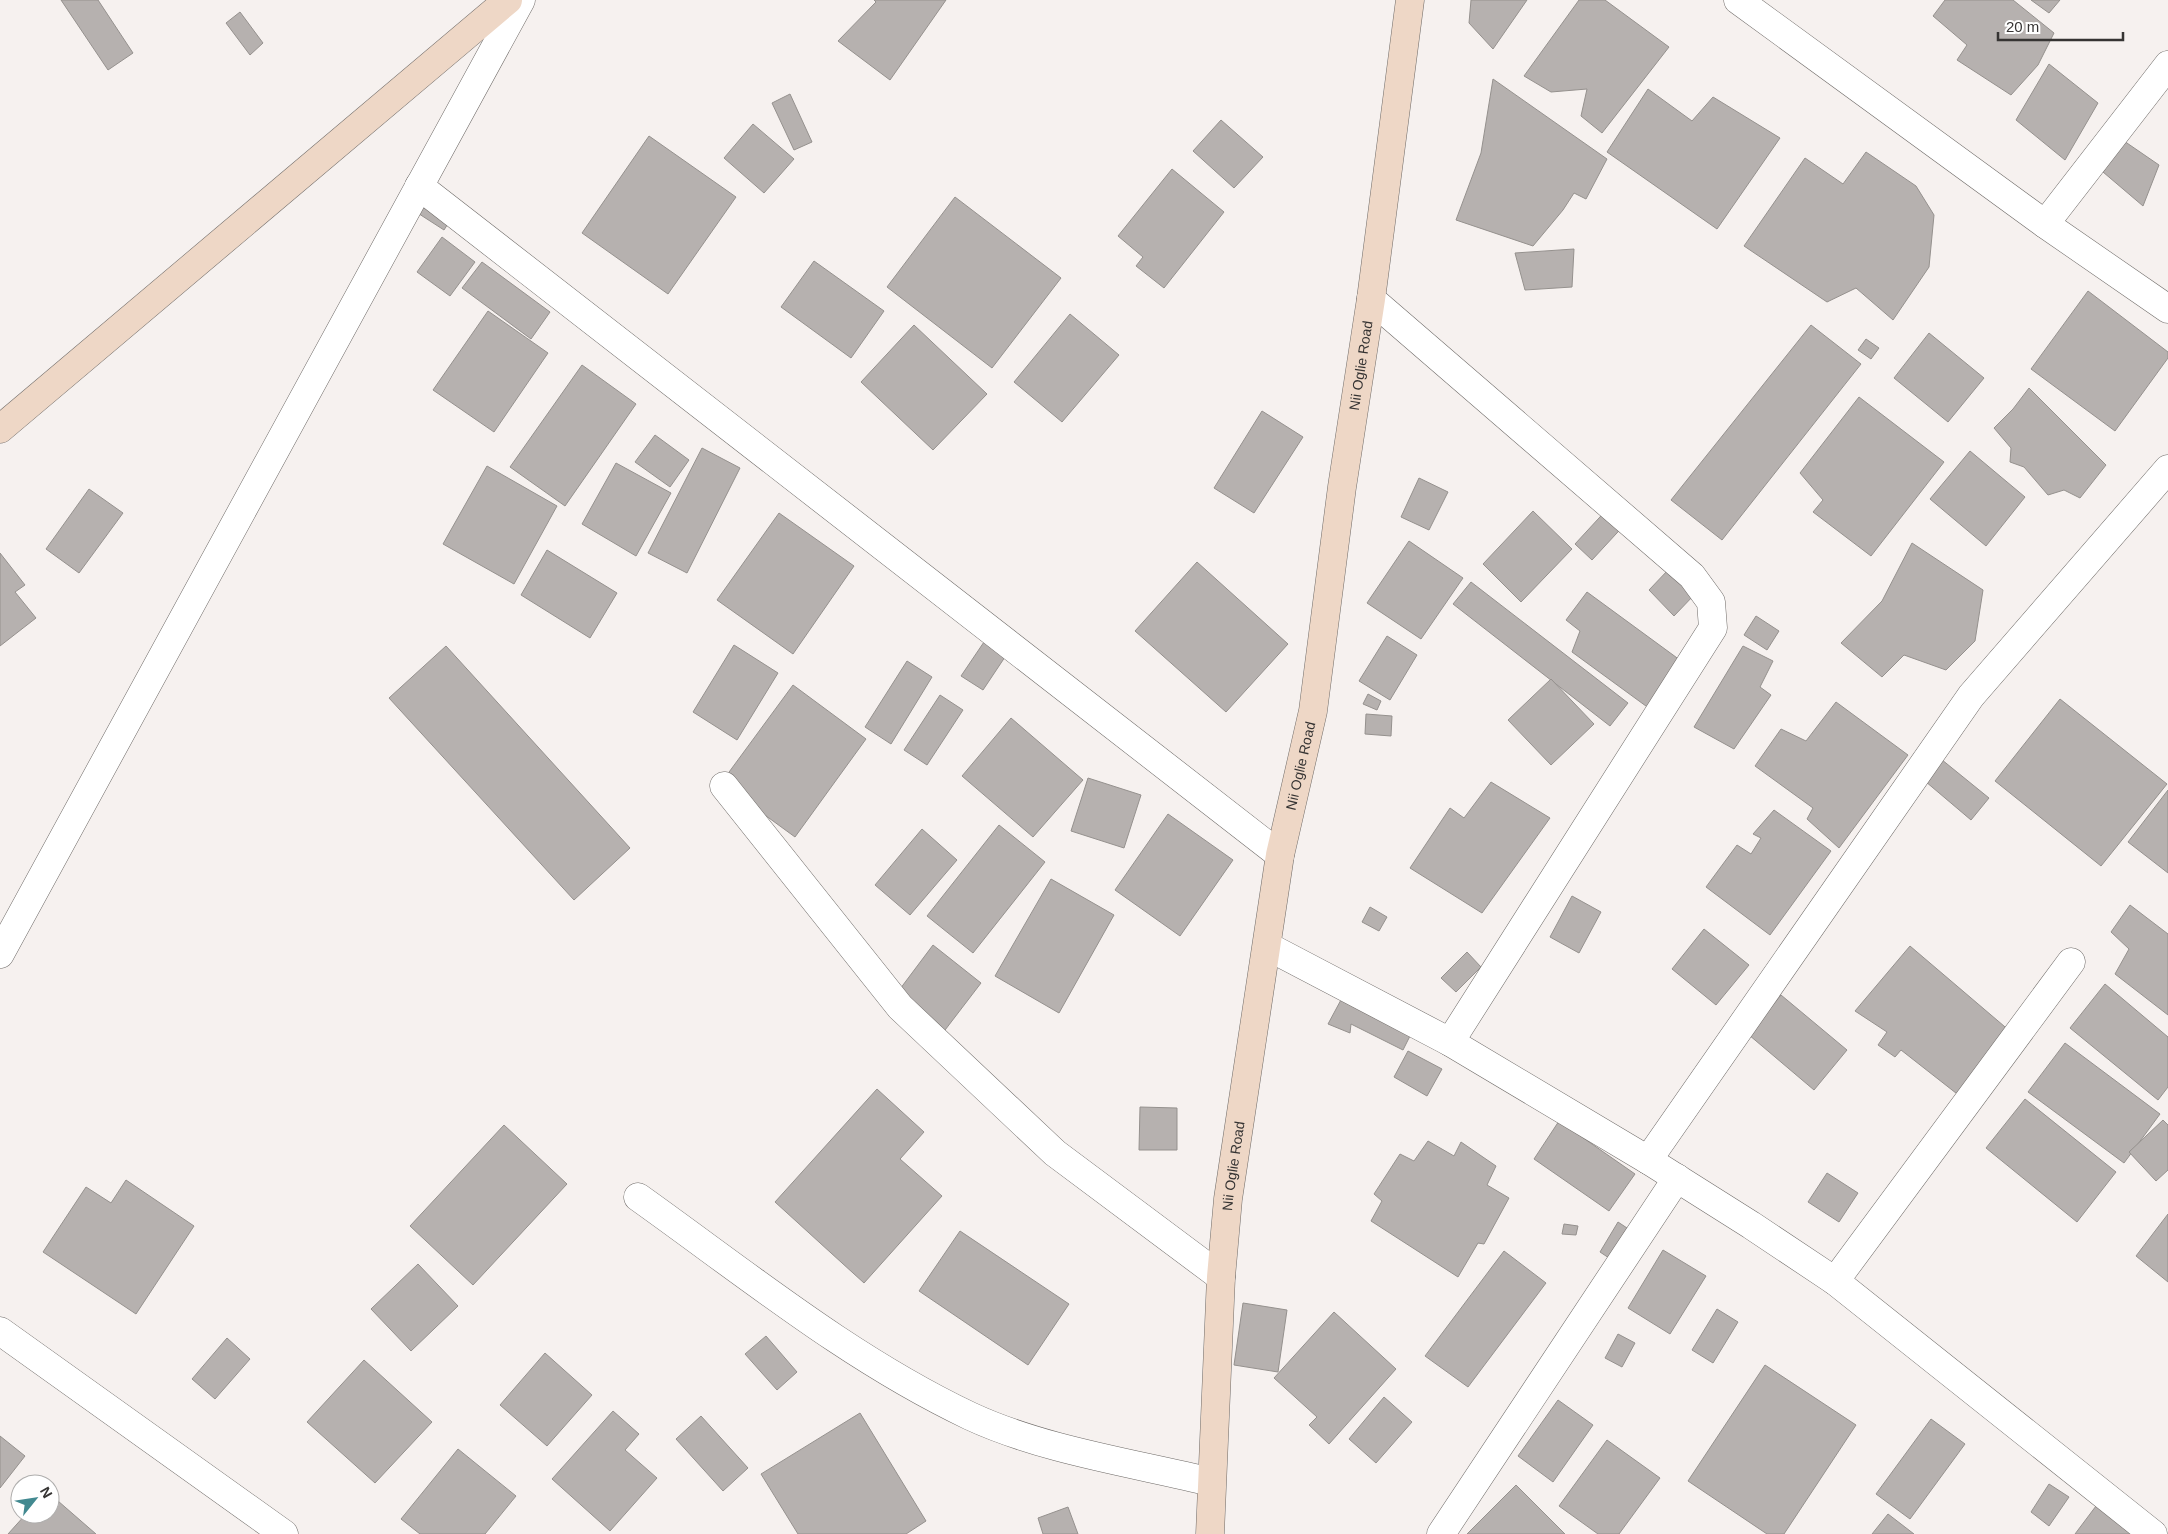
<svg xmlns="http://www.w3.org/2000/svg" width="2168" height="1534" font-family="Arial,sans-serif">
	<rect width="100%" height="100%" fill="#f6f1ef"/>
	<g fill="#b6b1af" stroke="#95918e">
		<polygon points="61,0 98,0 133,53 108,70"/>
		<polygon points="874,0 946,0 890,80 838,41 876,2"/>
		<polygon points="1471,0 1527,0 1493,49 1469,23"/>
		<polygon points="1579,0 1605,0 1669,47 1602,133 1581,116 1587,89 1551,92 1524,76"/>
		<polygon points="1945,0 2013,0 2054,33 2038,65 2011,95 1957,60 1967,45 1933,16"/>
		<polygon points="2031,0 2060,0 2049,13"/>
		<polygon points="240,12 263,43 250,55 226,23"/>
		<polygon points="2049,64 2098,103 2065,160 2016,120"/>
		<polygon points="1493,79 1607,159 1586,199 1574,193 1563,210 1533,246 1456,220 1481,153"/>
		<polygon points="1648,89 1692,121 1713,97 1780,138 1717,229 1607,152"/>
		<polygon points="790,94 812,142 794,150 772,103"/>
		<polygon points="1221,120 1263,157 1234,188 1193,151"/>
		<polygon points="753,124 794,159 764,193 724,158"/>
		<polygon points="649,136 736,197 668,294 582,233"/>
		<polygon points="2124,141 2159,165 2143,206 2103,172"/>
		<polygon points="1866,152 1916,186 1934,215 1929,267 1893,320 1856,288 1827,302 1744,246 1805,158 1843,184"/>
		<polygon points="1172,169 1224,212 1164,288 1136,266 1143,257 1118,236"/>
		<polygon points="426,191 456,211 444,230 413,210"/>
		<polygon points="955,197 1061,278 992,368 887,287"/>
		<polygon points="442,237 475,262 450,296 417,272"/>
		<polygon points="1574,249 1572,287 1525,290 1515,253"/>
		<polygon points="814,261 884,311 851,358 781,307"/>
		<polygon points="482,262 550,312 531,339 462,288"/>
		<polygon points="2088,291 2168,352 2168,358 2115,431 2031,369"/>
		<polygon points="488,311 548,353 494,432 433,390"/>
		<polygon points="1070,314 1119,355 1062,422 1014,382"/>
		<polygon points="914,325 987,394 933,450 861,382"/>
		<polygon points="1811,325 1861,364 1722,540 1671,500"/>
		<polygon points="1929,333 1984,378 1948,422 1894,378"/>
		<polygon points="1866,339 1879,348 1871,359 1858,350"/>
		<polygon points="582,365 636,404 565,506 510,467"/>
		<polygon points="2029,388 2106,465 2080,498 2064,490 2048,495 2024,467 2010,462 2011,448 1994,428 2013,409"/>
		<polygon points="1859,397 1944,462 1871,556 1813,512 1823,500 1800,473"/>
		<polygon points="1262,411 1303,437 1254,513 1214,488"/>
		<polygon points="655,435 689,460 670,487 635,462"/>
		<polygon points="702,448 740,468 687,573 648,553"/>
		<polygon points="1970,451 2025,497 1986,546 1930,499"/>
		<polygon points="616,463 671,493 636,556 582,524"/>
		<polygon points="487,466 557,506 514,584 443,544"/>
		<polygon points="1419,478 1448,492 1429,530 1401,517"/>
		<polygon points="89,489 123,513 79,573 46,549"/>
		<polygon points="1611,505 1628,521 1592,560 1575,544"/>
		<polygon points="1533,511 1572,549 1521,602 1483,564"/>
		<polygon points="779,513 854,566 793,654 717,600"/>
		<polygon points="1409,541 1463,578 1421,639 1367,603"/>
		<polygon points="1912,543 1983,590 1975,641 1946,670 1904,655 1882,677 1841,643 1882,601"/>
		<polygon points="547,550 617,593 590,638 521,595"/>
		<polygon points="0,553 25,585 15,592 36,618 0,646"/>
		<polygon points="1197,562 1288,644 1226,712 1135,631"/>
		<polygon points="1669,569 1695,594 1674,616 1649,590"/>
		<polygon points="1471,582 1628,703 1610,726 1453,604"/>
		<polygon points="1587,592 1684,663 1650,709 1572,652 1580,631 1566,620"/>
		<polygon points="1756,616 1779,631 1767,650 1744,635"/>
		<polygon points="1387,636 1417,655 1390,700 1359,681"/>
		<polygon points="984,642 1005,657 983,690 961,676"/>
		<polygon points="734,645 778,673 737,740 693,712"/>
		<polygon points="446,646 630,848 574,900 389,698"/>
		<polygon points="1743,646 1773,661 1760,687 1771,695 1734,749 1694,727"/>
		<polygon points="907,661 932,677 891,744 865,727"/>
		<polygon points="1551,679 1594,724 1551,765 1508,720"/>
		<polygon points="793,685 866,739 795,837 721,783"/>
		<polygon points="1368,694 1381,701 1377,710 1363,704"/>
		<polygon points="940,695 963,710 927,765 904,750"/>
		<polygon points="2060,699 2167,784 2101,866 1995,781"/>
		<polygon points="1836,702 1908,755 1839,848 1807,819 1813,808 1755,766 1781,729 1806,741"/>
		<polygon points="1366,714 1392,716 1391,736 1365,734"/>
		<polygon points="1011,718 1083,780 1033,837 962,776"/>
		<polygon points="1936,755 1989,798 1971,820 1919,776"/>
		<polygon points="1088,778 1141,795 1124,848 1071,831"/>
		<polygon points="1491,782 1550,818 1482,913 1410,868 1450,808 1464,818"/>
		<polygon points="2168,790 2168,873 2128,842"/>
		<polygon points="1774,810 1831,851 1770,935 1706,887 1737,845 1751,854 1761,838 1753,834"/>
		<polygon points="1168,814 1233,860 1180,936 1115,890"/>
		<polygon points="999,825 1045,862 973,953 927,916"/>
		<polygon points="922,829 957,860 910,915 875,885"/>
		<polygon points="1051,879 1114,915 1059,1013 995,976"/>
		<polygon points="1572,896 1601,912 1579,953 1550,937"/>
		<polygon points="2130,905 2168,934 2168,1015 2115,974 2129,949 2111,932"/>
		<polygon points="1370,907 1387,917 1379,931 1362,922"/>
		<polygon points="1704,929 1749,965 1716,1005 1672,969"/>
		<polygon points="933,945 981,983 942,1034 894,997"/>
		<polygon points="1910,946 2011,1032 1961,1097 1901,1050 1895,1057 1878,1045 1887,1032 1855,1011"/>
		<polygon points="1467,952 1481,967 1456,992 1441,978"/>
		<polygon points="2105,984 2168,1037 2168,1087 2158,1100 2070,1028"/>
		<polygon points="1781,995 1847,1050 1814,1090 1749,1035"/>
		<polygon points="1342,998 1411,1034 1403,1050 1351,1024 1350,1033 1328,1024"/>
		<polygon points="2065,1043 2160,1114 2124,1163 2028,1092"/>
		<polygon points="1408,1051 1442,1069 1427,1096 1394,1077"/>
		<polygon points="877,1089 924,1132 900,1159 942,1196 864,1283 775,1202"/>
		<polygon points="2025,1099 2116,1172 2077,1222 1986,1148"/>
		<polygon points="1140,1107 1177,1108 1177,1150 1139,1150"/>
		<polygon points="2163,1120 2168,1125 2168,1170 2156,1181 2129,1152"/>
		<polygon points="1559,1121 1635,1174 1609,1211 1534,1159"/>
		<polygon points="504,1125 567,1184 473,1285 410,1226"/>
		<polygon points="1428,1141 1454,1156 1461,1142 1496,1166 1487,1185 1509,1198 1484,1244 1478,1243 1458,1277 1371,1221 1382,1201 1374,1194 1400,1154 1414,1161"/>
		<polygon points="1827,1173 1858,1193 1839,1222 1808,1202"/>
		<polygon points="126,1180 194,1226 136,1314 43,1252 86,1187 111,1203"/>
		<polygon points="2168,1214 2168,1282 2136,1256"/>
		<polygon points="1618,1222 1627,1228 1609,1258 1600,1252"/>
		<polygon points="1564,1224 1578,1226 1576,1235 1562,1234"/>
		<polygon points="960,1231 1069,1304 1028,1365 919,1291"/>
		<polygon points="1663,1250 1706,1276 1670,1334 1628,1308"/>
		<polygon points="1504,1251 1546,1283 1468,1387 1425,1356"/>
		<polygon points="418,1264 458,1306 411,1351 371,1309"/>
		<polygon points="1243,1303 1287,1310 1278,1372 1234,1365"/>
		<polygon points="1717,1309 1738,1322 1713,1363 1692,1350"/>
		<polygon points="1334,1312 1396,1369 1329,1444 1309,1425 1317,1417 1274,1378"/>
		<polygon points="1618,1334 1635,1343 1622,1367 1605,1358"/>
		<polygon points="766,1336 797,1372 777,1390 745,1354"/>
		<polygon points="227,1338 250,1359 215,1399 192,1379"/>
		<polygon points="545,1353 592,1395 547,1446 500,1405"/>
		<polygon points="364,1360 432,1422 375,1483 307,1422"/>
		<polygon points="1765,1365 1856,1425 1784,1534 1767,1534 1688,1481"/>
		<polygon points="1384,1397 1412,1422 1376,1463 1349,1439"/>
		<polygon points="1558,1400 1593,1425 1553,1482 1518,1456"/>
		<polygon points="613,1411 639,1434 625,1450 657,1478 610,1531 552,1479"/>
		<polygon points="860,1413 926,1521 906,1534 798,1534 761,1474"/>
		<polygon points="701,1416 748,1468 723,1491 676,1439"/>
		<polygon points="1931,1419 1965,1444 1910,1519 1876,1494"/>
		<polygon points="0,1436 25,1456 0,1488"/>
		<polygon points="1607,1440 1660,1478 1619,1534 1598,1534 1559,1506"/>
		<polygon points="458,1449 516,1496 485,1534 420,1534 401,1519"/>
		<polygon points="2049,1484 2069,1497 2049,1526 2031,1512"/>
		<polygon points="1516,1485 1565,1534 1467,1534"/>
		<polygon points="50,1494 96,1534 8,1534 26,1514 50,1514"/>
		<polygon points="2099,1502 2141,1534 2075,1534"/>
		<polygon points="1068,1507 1078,1534 1043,1534 1038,1518"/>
		<polygon points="1888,1514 1914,1534 1872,1534"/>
	</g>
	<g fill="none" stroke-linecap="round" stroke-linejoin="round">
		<g stroke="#6f6b68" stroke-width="29">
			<g id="street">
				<polyline points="1738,0 2045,224 2168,309"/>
				<polyline points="419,186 1280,855"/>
				<polyline points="2045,224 2168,65"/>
				<polyline points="1371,299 1692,576 1711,602 1713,628 1450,1042"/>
				<polyline points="724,786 900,1007 1055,1153 1221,1277"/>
				<polyline points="1267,946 1450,1042 1648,1160 1751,1225 1835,1281 2153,1534"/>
				<polyline points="0,954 521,0"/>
				<polyline points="1648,1160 1971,696 2168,469"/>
				<path d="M638,1197C746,1274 850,1359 970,1416C1043,1450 1133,1463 1211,1482"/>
				<polyline points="1835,1281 2071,962"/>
				<polyline points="0,1331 284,1534"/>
				<polyline points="1441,1534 1677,1178"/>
			</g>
		</g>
		<g stroke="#6f6b68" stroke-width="29">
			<g id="secondary">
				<polyline points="0,429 508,0"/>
				<path id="s1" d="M1210,1534L1221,1277L1228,1199L1280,855L1313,711L1342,487L1371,299L1410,0"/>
			</g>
		</g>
		<use href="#street" stroke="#fff" stroke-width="28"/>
		<use href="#secondary" stroke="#eed7c6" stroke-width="28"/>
	</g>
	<g text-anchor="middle" stroke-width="5" stroke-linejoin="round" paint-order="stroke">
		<g font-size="14" fill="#363433" stroke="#fff">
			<text dy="5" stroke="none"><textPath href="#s1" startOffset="1180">Nii Oglie Road</textPath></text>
			<text dy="5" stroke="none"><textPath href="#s1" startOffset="775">Nii Oglie Road</textPath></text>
			<text dy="5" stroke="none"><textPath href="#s1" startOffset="369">Nii Oglie Road</textPath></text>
		</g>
	</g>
	<g transform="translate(35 1499) rotate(60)"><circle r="24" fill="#ffffff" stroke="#afaead"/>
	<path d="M0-4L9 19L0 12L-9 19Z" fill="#428990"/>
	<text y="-8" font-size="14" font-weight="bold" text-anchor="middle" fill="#363433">N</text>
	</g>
	<path d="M1998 32v8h125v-8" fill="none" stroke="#363433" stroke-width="2.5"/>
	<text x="2006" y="32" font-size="15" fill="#363433" stroke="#ffffff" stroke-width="4" paint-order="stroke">20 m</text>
</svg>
